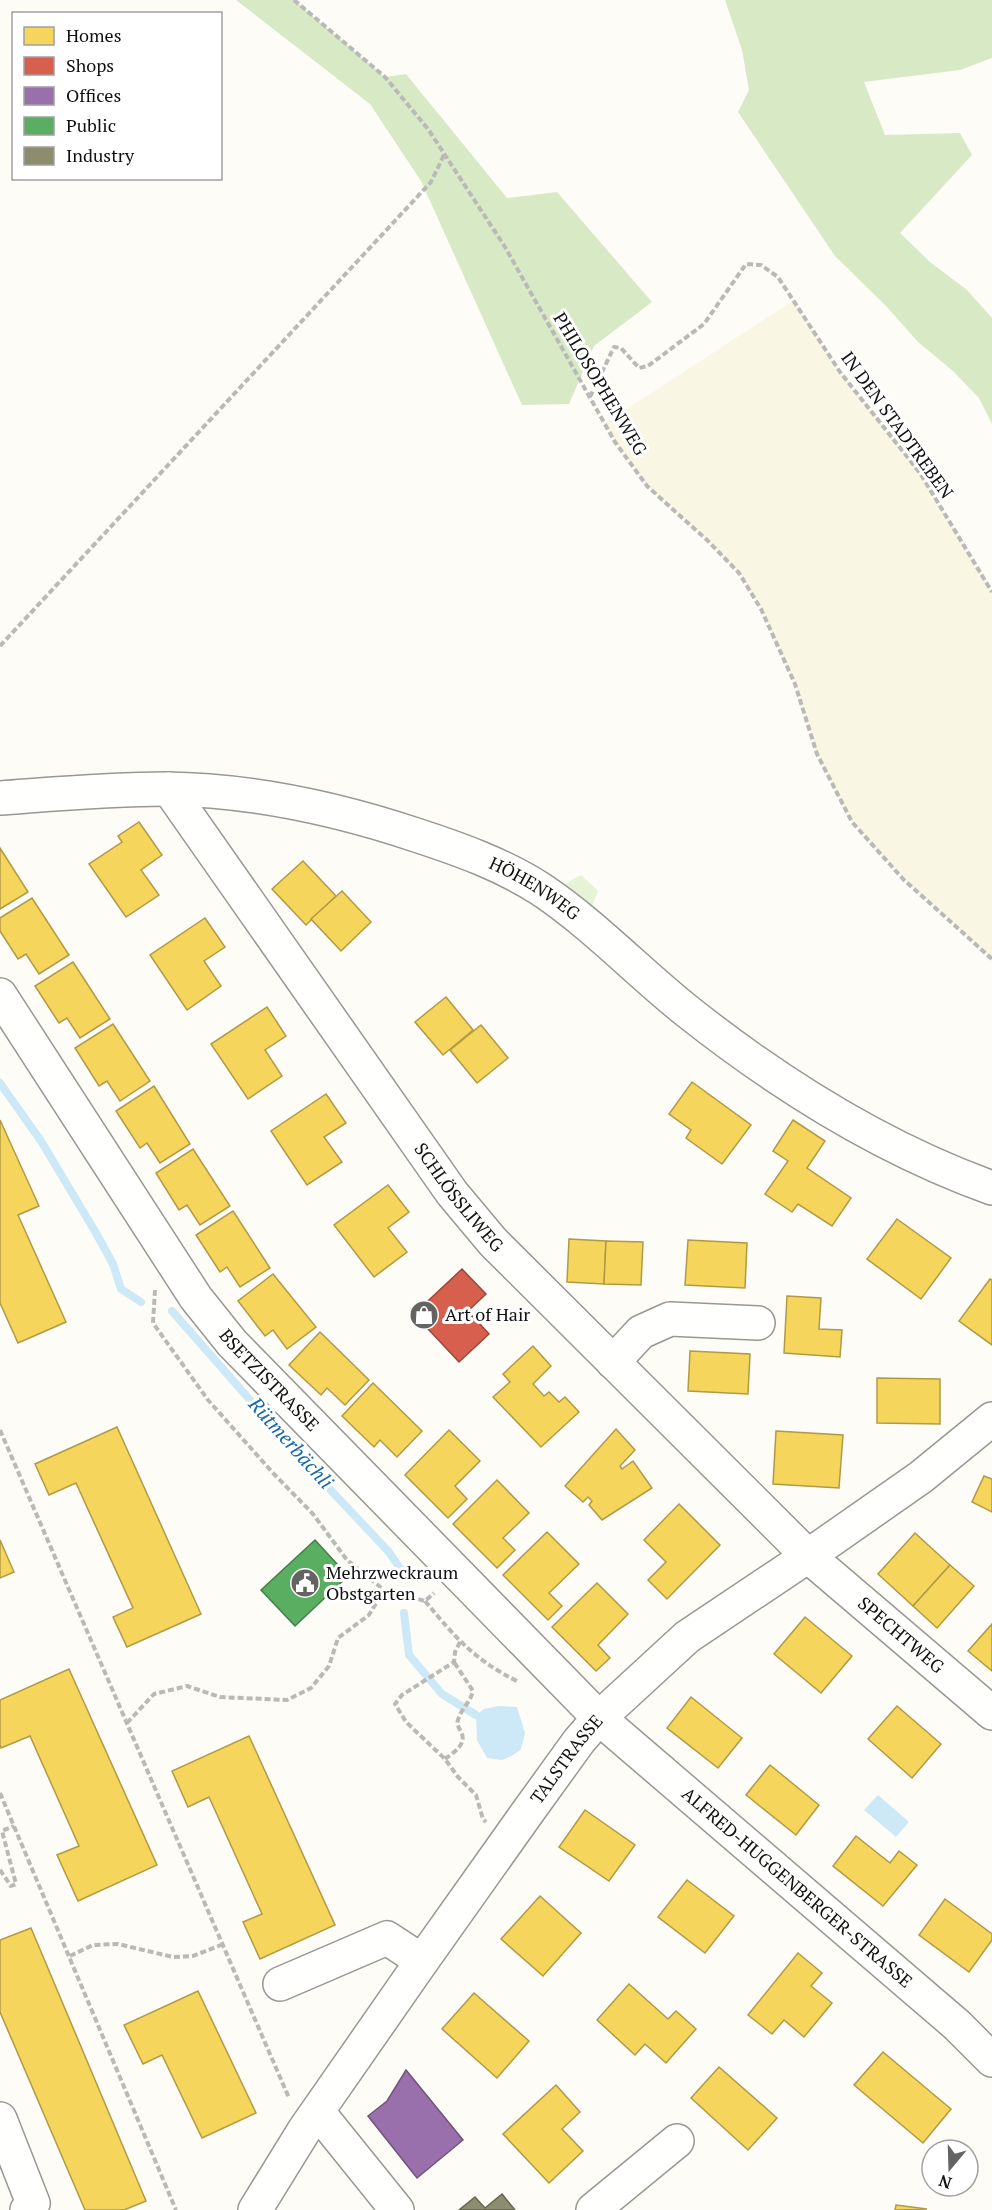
<svg xmlns="http://www.w3.org/2000/svg" width="992" height="2210" font-family="'PT Serif',serif">
	<rect width="100%" height="100%" fill="#fdfcf7"/>
	<polygon fill="#f9f7e4" points="794,300 840,372 920,473 992,592 992,959 903,879 852,822 817,754 795,684 761,609 739,573 708,541 647,486 604,424"/>
	<polygon fill="#e7f3d7" points="581,875 598,891 588,917 553,891"/>
	<g fill="#d8eac5">
		<polygon points="236,0 294,0 385,77 406,74 507,198 557,192 652,302 594,346 569,404 522,405 421,181 370,104"/>
		<polygon points="725,0 992,0 992,58 960,70 864,82 885,135 960,133 972,155 900,233 930,262 967,290 992,318 992,424 979,398 953,371 918,342 887,307 835,256 738,112 749,90 742,50"/>
	</g>
	<g fill="#cde8f7">
		<polygon points="499,1706 517,1707 525,1733 521,1749 512,1756 502,1760 487,1758 477,1740 476,1715 484,1709"/>
		<polygon points="878,1795 909,1822 896,1837 864,1810"/>
	</g>
	<g fill="#f6d55c" stroke="#b19a46" stroke-width="1.5">
		<polygon points="139,822 162,855 141,870 159,895 126,917 89,864 122,842 118,836"/>
		<polygon points="0,848 28,892 0,909"/>
		<polygon points="303,861 336,896 306,925 272,889"/>
		<polygon points="342,891 371,922 341,951 311,919"/>
		<polygon points="32,898 69,955 39,974 26,954 18,959 0,931 0,918"/>
		<polygon points="205,918 225,947 204,961 221,986 187,1010 150,955"/>
		<polygon points="73,962 110,1019 80,1038 67,1018 59,1023 35,986"/>
		<polygon points="446,997 473,1030 443,1055 415,1022"/>
		<polygon points="267,1007 286,1036 265,1050 282,1076 248,1099 211,1044"/>
		<polygon points="113,1024 150,1081 120,1101 107,1081 99,1086 75,1048"/>
		<polygon points="481,1025 508,1058 477,1083 450,1050"/>
		<polygon points="692,1082 751,1125 722,1164 686,1138 691,1130 669,1114"/>
		<polygon points="154,1086 190,1144 160,1163 147,1143 140,1148 116,1111"/>
		<polygon points="326,1094 346,1123 324,1137 342,1162 307,1185 271,1131"/>
		<polygon points="0,1120 39,1206 18,1215 66,1322 18,1343 0,1303"/>
		<polygon points="793,1120 825,1141 807,1168 851,1198 832,1226 798,1204 792,1212 765,1194 788,1161 773,1151"/>
		<polygon points="193,1149 230,1206 200,1225 187,1205 179,1210 156,1173"/>
		<polygon points="388,1185 409,1212 388,1228 407,1252 374,1277 334,1225"/>
		<polygon points="233,1211 270,1268 240,1287 227,1267 220,1272 196,1235"/>
		<polygon points="897,1219 951,1258 921,1299 867,1259"/>
		<polygon points="569,1239 606,1241 604,1284 567,1282"/>
		<polygon points="688,1240 747,1243 745,1288 685,1285"/>
		<polygon points="606,1241 643,1242 641,1285 604,1284"/>
		<polygon points="273,1274 316,1327 287,1349 273,1330 265,1336 238,1301"/>
		<polygon points="990,1279 992,1280 992,1345 959,1321"/>
		<polygon points="787,1296 821,1298 819,1329 842,1330 840,1357 784,1353"/>
		<polygon points="320,1332 369,1380 345,1405 327,1388 321,1395 289,1365"/>
		<polygon points="533,1346 551,1366 533,1384 544,1396 549,1392 559,1402 565,1397 579,1412 541,1447 493,1397 510,1382 503,1374"/>
		<polygon points="690,1351 750,1354 748,1394 688,1391"/>
		<polygon points="877,1378 940,1379 940,1424 877,1423"/>
		<polygon points="373,1383 422,1431 397,1457 380,1440 374,1447 342,1416"/>
		<polygon points="117,1427 201,1614 127,1647 113,1617 133,1608 76,1483 49,1495 35,1464"/>
		<polygon points="616,1429 635,1450 620,1466 622,1469 633,1461 652,1488 602,1520 589,1505 592,1501 588,1497 583,1502 565,1486"/>
		<polygon points="449,1430 480,1461 455,1486 467,1499 448,1518 405,1475"/>
		<polygon points="776,1431 843,1435 839,1488 773,1484"/>
		<polygon points="984,1476 992,1479 992,1512 972,1502"/>
		<polygon points="497,1480 529,1513 503,1538 515,1550 497,1568 453,1524"/>
		<polygon points="679,1504 720,1545 667,1599 648,1580 666,1562 644,1540"/>
		<polygon points="547,1532 579,1564 549,1593 562,1606 548,1620 503,1575"/>
		<polygon points="915,1533 950,1565 913,1606 878,1574"/>
		<polygon points="0,1540 14,1572 0,1578"/>
		<polygon points="950,1565 974,1586 937,1628 913,1606"/>
		<polygon points="597,1583 628,1614 598,1645 610,1658 596,1671 552,1627"/>
		<polygon points="805,1617 852,1656 821,1693 774,1654"/>
		<polygon points="992,1624 992,1671 968,1651"/>
		<polygon points="69,1669 157,1865 78,1901 57,1855 79,1846 30,1736 1,1748 0,1745 0,1700"/>
		<polygon points="691,1697 742,1738 718,1768 667,1728"/>
		<polygon points="897,1706 941,1744 912,1778 868,1739"/>
		<polygon points="249,1736 335,1925 260,1959 243,1922 262,1914 209,1797 188,1807 172,1771"/>
		<polygon points="770,1765 819,1805 796,1835 746,1795"/>
		<polygon points="585,1810 635,1845 609,1881 559,1847"/>
		<polygon points="856,1836 890,1863 899,1851 917,1865 883,1906 833,1866"/>
		<polygon points="687,1880 734,1916 705,1953 658,1917"/>
		<polygon points="540,1896 581,1933 543,1976 501,1939"/>
		<polygon points="945,1899 992,1934 992,1940 969,1972 919,1935"/>
		<polygon points="31,1928 146,2201 124,2210 85,2210 0,2012 0,1940"/>
		<polygon points="798,1953 822,1973 811,1986 832,2003 804,2037 784,2020 772,2034 748,2015"/>
		<polygon points="629,1984 668,2019 676,2011 696,2029 666,2063 645,2044 635,2055 597,2020"/>
		<polygon points="198,1991 256,2113 202,2138 162,2055 143,2064 124,2025"/>
		<polygon points="474,1993 529,2041 497,2078 442,2029"/>
		<polygon points="883,2052 951,2109 923,2143 854,2085"/>
		<polygon points="719,2067 777,2118 748,2150 691,2098"/>
		<polygon points="556,2085 580,2112 562,2129 583,2151 549,2183 503,2134"/>
		<polygon points="896,2205 927,2209 895,2210"/>
	</g>
	<polygon fill="#d6604d" stroke="#9b483b" stroke-width="1.5" points="462,1269 486,1294 468,1311 489,1334 459,1362 414,1314"/>
	<polygon fill="#9970ab" stroke="#70547d" stroke-width="1.5" points="406,2070 463,2140 417,2178 368,2116 387,2101"/>
	<polygon fill="#5aae61" stroke="#447f49" stroke-width="1.5" points="315,1540 348,1576 295,1626 261,1590"/>
	<polygon fill="#8c8c6e" stroke="#676752" stroke-width="1.5" points="502,2194 515,2210 459,2210 475,2197 485,2208"/>
	<g fill="none" stroke-linecap="round" stroke-linejoin="round">
		<g stroke="#cde8f7" stroke-width="8">
			<polyline points="0,1083 41,1141 96,1233 113,1264 121,1289 141,1302"/>
			<polyline points="172,1311 308,1466 388,1551 407,1578"/>
			<polyline points="404,1613 409,1655 442,1694 476,1715"/>
		</g>
		<g stroke="#979795" stroke-width="36">
			<g id="minor">
				<path id="s1" d="M169,789L452,1193L493,1242L808,1556L992,1713"/>
				<path id="s2" d="M0,798C55,794 110,789 166,789C251,790 335,808 416,835C459,849 504,865 542,890C594,925 638,972 687,1011C779,1084 881,1148 992,1188"/>
				<path id="s3" d="M0,995L196,1298L232,1343L599,1718L957,2025L992,2060"/>
				<polyline points="613,1362 641,1332 670,1319 758,1323"/>
				<polyline points="280,1984 387,1938 422,1961"/>
				<polyline points="318,2112 397,2210"/>
				<polyline points="0,2119 33,2203 27,2210"/>
				<path id="s4" d="M255,2210L305,2129L422,1961L527,1813L579,1741L599,1718L687,1637L808,1556L921,1477L992,1419"/>
				<polyline points="593,2210 677,2141"/>
			</g>
		</g>
		<g stroke="#b9b9b8" stroke-width="4" stroke-dasharray="6 3" stroke-linecap="butt">
			<polyline points="294,0 385,77 428,129 505,247 615,442 647,486 708,541 739,573 761,609 795,684 817,754 852,822 903,879 992,959"/>
			<polyline points="590,397 614,347 621,348 639,368 648,366 704,324 746,264 761,265 778,277 840,372 920,473 992,592"/>
			<polyline points="0,646 431,182 444,155"/>
			<polyline points="155,1290 153,1323 208,1400 273,1473 313,1514 347,1560 384,1590 425,1601 434,1593"/>
			<polyline points="0,1430 289,2098"/>
			<path d="M425,1601C456,1638 474,1660 519,1682"/>
			<polyline points="460,1642 455,1652 454,1662 402,1695 395,1704 406,1722 445,1759 458,1777 476,1795 483,1819 486,1822"/>
			<polyline points="127,1723 154,1694 187,1686 220,1697 287,1700 311,1688 329,1666 338,1638 369,1615 384,1590"/>
			<path d="M445,1759C453,1753 466,1745 462,1734C460,1728 456,1726 458,1720C461,1709 470,1703 473,1691L454,1662"/>
			<polyline points="0,1793 176,2210"/>
			<polyline points="0,1870 11,1886 16,1884 2,1831 14,1826"/>
			<polyline points="70,1956 93,1945 118,1944 173,1957 193,1956 221,1945"/>
		</g>
		<use href="#minor" stroke="#fffffe" stroke-width="33"/>
	</g>
	<defs>
		<g id="shop-disc" transform="scale(1.5)"><circle r="9.5" fill="#646362" stroke="#fff"/><path d="M-5-2.5h2.3a2.7 3.5 0 0 1 5.4 0H5L5.5 6h-11ZM-1.5-2.5h3a1.5 2.3 0 0 0-3 0Z" fill="#fff"/></g>
		<g id="civic-disc" transform="scale(1.5)"><circle r="9.5" fill="#646362" stroke="#fff"/><path d="M-.6-6.5H3V-4.5H.6V-3L4-1V1h2V6H-6V1h2V-1L-.6-3ZM-1.2 2.5V6h2.4V2.5Z" fill="#fff"/></g>
	</defs>
	<g fill-rule="evenodd">
		<use href="#shop-disc" x="424" y="1315"/>
		<use href="#civic-disc" x="305" y="1583"/>
	</g>
	<g text-anchor="middle" stroke-width="6" stroke-linejoin="round" paint-order="stroke">
		<g font-size="18" fill="#111" stroke="#fff">
			<text transform="translate(600 384) rotate(59)" y="6">PHILOSOPHENWEG</text>
			<text transform="translate(897 425) rotate(54)" y="6">IN DEN STADTREBEN</text>
			<text dy="6" stroke="none"><textPath href="#s2" startOffset="552">HÖHENWEG</textPath></text>
			<text dy="6" stroke="none"><textPath href="#s1" startOffset="501">SCHLÖSSLIWEG</textPath></text>
			<text dy="6" stroke="none"><textPath href="#s3" startOffset="471">BSETZISTRASSE</textPath></text>
			<text dy="6" stroke="none"><textPath href="#s1" startOffset="1124">SPECHTWEG</textPath></text>
			<text dy="6" stroke="none"><textPath href="#s4" startOffset="548">TALSTRASSE</textPath></text>
			<text dy="6" stroke="none"><textPath href="#s3" startOffset="1204">ALFRED-HUGGENBERGER-STRASSE</textPath></text>
		</g>
		<g font-size="18" fill="#111" stroke="#fff" text-anchor="start">
			<text x="445" y="1321">Art of Hair</text>
			<text x="326" y="1579">Mehrzweckraum<tspan x="326" dy="21">Obstgarten</tspan></text>
		</g>
		<g font-size="20" font-style="italic" fill="#1768a6" stroke="#fff">
			<text transform="translate(291 1443) rotate(48)" y="7">Rütmerbächli</text>
		</g>
	</g>
	<rect x="12" y="12" width="210" height="168" fill="#ffffff" stroke="#a0a0a0" stroke-width="1.5"/>
	<rect x="24" y="27" width="30" height="18" fill="#f6d55c" stroke="#a0a0a0" stroke-width="1.5"/>
	<text x="66" y="42" font-size="18" fill="#111111">Homes</text>
	<rect x="24" y="57" width="30" height="18" fill="#d6604d" stroke="#a0a0a0" stroke-width="1.5"/>
	<text x="66" y="72" font-size="18" fill="#111111">Shops</text>
	<rect x="24" y="87" width="30" height="18" fill="#9970ab" stroke="#a0a0a0" stroke-width="1.5"/>
	<text x="66" y="102" font-size="18" fill="#111111">Offices</text>
	<rect x="24" y="117" width="30" height="18" fill="#5aae61" stroke="#a0a0a0" stroke-width="1.5"/>
	<text x="66" y="132" font-size="18" fill="#111111">Public</text>
	<rect x="24" y="147" width="30" height="18" fill="#8c8c6e" stroke="#a0a0a0" stroke-width="1.5"/>
	<text x="66" y="162" font-size="18" fill="#111111">Industry</text>
	<g transform="translate(950 2168) rotate(199)"><circle r="28" fill="#ffffff" stroke="#a0a0a0" stroke-width="1.5"/>
	<path d="M0-4.5L10 22L0 15L-10 22Z" fill="#646362"/>
	<text y="-9" font-size="16" font-weight="bold" text-anchor="middle" fill="#111111">N</text>
	</g>
</svg>
